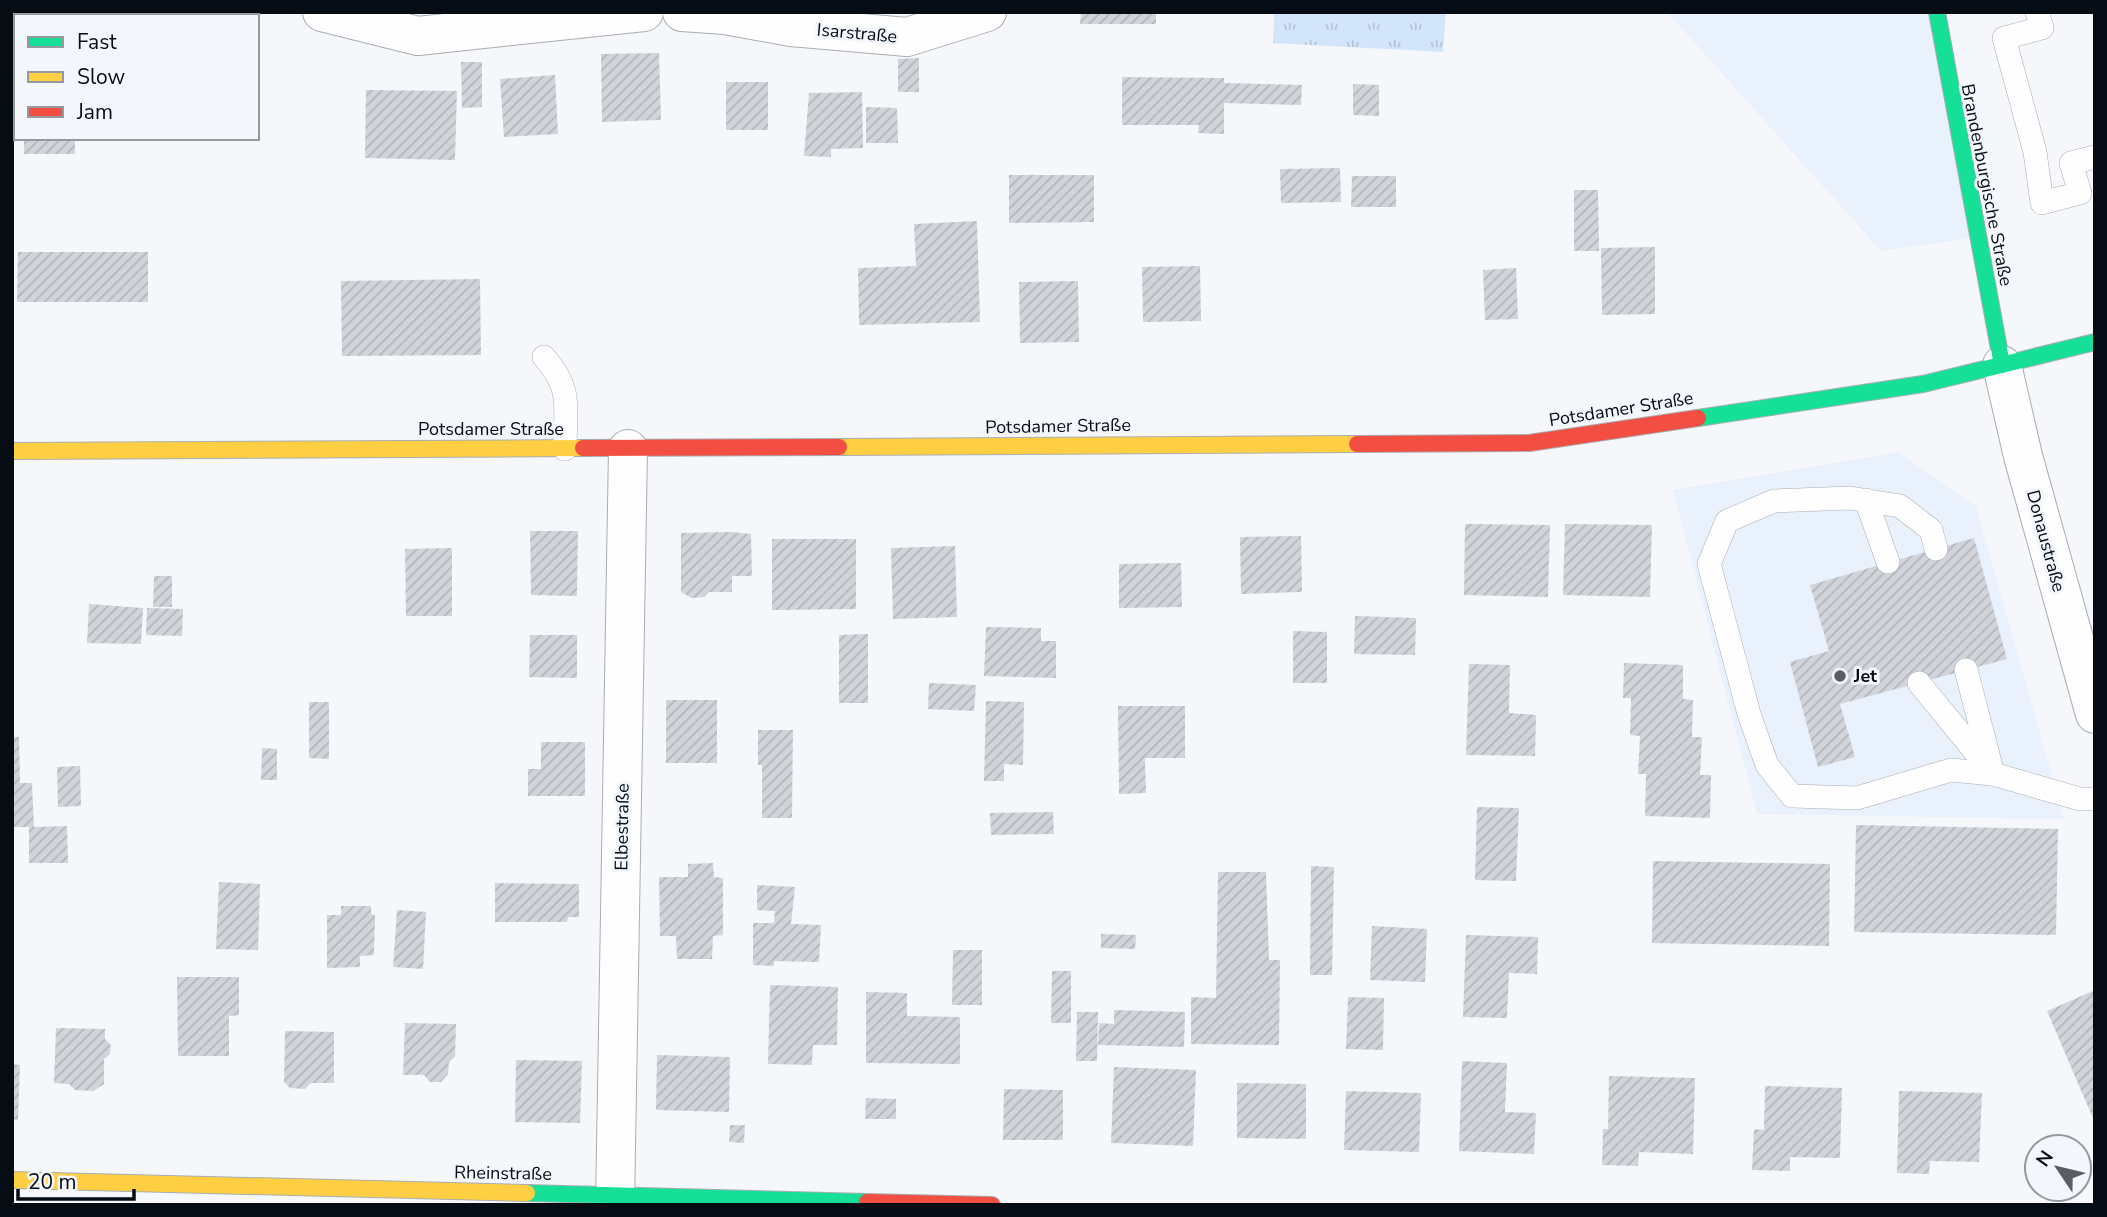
<svg xmlns="http://www.w3.org/2000/svg" width="2107" height="1217" font-family="'Nunito Sans',sans-serif">
	<defs>
		<pattern id="park-tufts" width="24" height="20" patternUnits="userSpaceOnUse" patternTransform="scale(1.75)"><rect width="24" height="20" fill="#d3e5fb"/><path d="M3 7l-1-3M5 7V3M7 7l1-3M15 17l-1-3M17 17v-4M19 17l1-3" fill="none" stroke="#b4c3d6"/></pattern>
		<pattern id="building-hatch" width="6" height="6" patternUnits="userSpaceOnUse" patternTransform="scale(1.75)"><rect width="6" height="6" fill="#d1d5db"/><path d="M-1 1l2-2M0 6l6-6M5 7l2-2" fill="none" stroke="#b2b6bb"/></pattern>
	</defs>
	<rect width="100%" height="100%" fill="#f5f7fa"/>
	<g fill="#e8f1fc">
		<polygon points="1667,12 1937,12 1979,237 1881,251"/>
		<polygon points="1898,452 1976,506 2064,819 1757,814 1673,490"/>
	</g>
	<polygon fill="url(#park-tufts)" points="1274,12 1446,12 1443,52 1273,43"/>
	<g fill="url(#building-hatch)">
		<polygon points="1081,12 1156,12 1156,24 1080,24"/>
		<polygon points="659,53 661,120 602,122 601,54"/>
		<polygon points="919,58 919,92 898,92 898,59"/>
		<polygon points="461,62 482,62 482,107 462,108"/>
		<polygon points="555,75 558,134 504,137 500,79"/>
		<polygon points="1122,77 1224,78 1224,83 1302,85 1301,105 1224,103 1224,134 1198,133 1199,125 1122,125"/>
		<rect x="726" y="82" width="42" height="48"/>
		<polygon points="1353,84 1379,85 1379,116 1353,115"/>
		<polygon points="366,90 457,91 455,160 365,158"/>
		<polygon points="862,92 863,148 831,149 831,157 804,156 809,93"/>
		<polygon points="866,107 897,108 898,143 866,143"/>
		<rect x="24" y="138" width="51" height="16"/>
		<polygon points="1340,168 1341,202 1281,203 1280,169"/>
		<polygon points="1009,175 1094,175 1094,222 1009,223"/>
		<polygon points="1352,176 1396,176 1396,207 1351,207"/>
		<polygon points="1574,190 1598,190 1599,251 1574,251"/>
		<polygon points="977,221 980,322 859,325 858,268 916,266 914,224"/>
		<polygon points="1655,247 1655,314 1602,315 1601,248"/>
		<polygon points="18,252 148,252 148,302 17,302"/>
		<polygon points="1200,266 1201,321 1143,322 1142,267"/>
		<polygon points="1516,268 1518,319 1485,320 1483,270"/>
		<polygon points="480,279 481,355 342,356 341,281"/>
		<polygon points="1078,281 1079,342 1020,343 1019,282"/>
		<polygon points="1465,524 1550,525 1548,597 1464,595"/>
		<polygon points="1565,524 1652,525 1650,597 1563,595"/>
		<polygon points="530,531 578,531 577,596 531,595"/>
		<polygon points="731,532 751,534 752,576 732,576 732,592 709,592 704,597 692,598 681,592 681,533"/>
		<polygon points="1301,536 1302,592 1241,594 1240,537"/>
		<polygon points="1974,538 2007,659 1840,704 1855,757 1818,767 1790,662 1829,651 1810,585"/>
		<polygon points="772,539 856,539 856,609 772,610"/>
		<polygon points="955,546 957,617 893,619 891,548"/>
		<polygon points="452,548 452,616 406,616 405,549"/>
		<polygon points="1181,563 1182,607 1119,608 1119,564"/>
		<polygon points="154,576 172,576 172,607 153,607"/>
		<polygon points="89,604 143,608 141,644 87,643"/>
		<polygon points="147,608 183,609 182,636 146,635"/>
		<polygon points="1355,616 1416,618 1415,655 1354,654"/>
		<polygon points="986,627 1041,628 1041,641 1056,641 1056,678 984,676"/>
		<polygon points="1293,631 1327,632 1327,683 1293,683"/>
		<polygon points="868,634 868,703 839,703 839,635"/>
		<polygon points="530,635 577,635 577,678 529,677"/>
		<polygon points="1624,663 1683,665 1683,699 1693,700 1692,737 1702,737 1700,775 1711,775 1710,818 1645,816 1646,774 1638,774 1640,736 1630,735 1631,698 1623,698"/>
		<polygon points="1469,664 1510,665 1509,713 1536,715 1535,756 1466,755"/>
		<polygon points="929,683 976,685 974,711 928,709"/>
		<rect x="666" y="700" width="51" height="63"/>
		<polygon points="986,701 1024,702 1023,765 1004,764 1004,781 984,781"/>
		<polygon points="309,702 329,702 329,759 309,758"/>
		<polygon points="1118,706 1185,706 1185,758 1145,758 1146,793 1119,794"/>
		<polygon points="758,730 793,730 792,818 762,818 762,765 758,765"/>
		<polygon points="12,737 19,737 20,783 32,783 34,827 67,826 68,863 29,863 29,827 12,827"/>
		<polygon points="541,742 585,742 585,796 528,796 528,769 541,769"/>
		<polygon points="262,748 277,749 277,780 261,780"/>
		<polygon points="80,766 81,806 58,807 57,767"/>
		<polygon points="1477,807 1519,808 1516,881 1475,880"/>
		<polygon points="1053,812 1054,834 991,835 990,813"/>
		<polygon points="1856,825 2058,829 2056,935 1854,932"/>
		<polygon points="1653,861 1830,864 1829,946 1652,943"/>
		<polygon points="713,863 714,877 723,878 723,935 713,936 712,959 677,959 676,936 660,936 659,877 688,877 688,864"/>
		<polygon points="1311,866 1334,867 1332,975 1310,975"/>
		<polygon points="1218,872 1266,872 1269,960 1280,960 1279,1045 1191,1044 1191,997 1216,998"/>
		<polygon points="219,882 260,884 258,950 216,949"/>
		<polygon points="495,883 579,884 579,917 568,917 567,922 495,922"/>
		<polygon points="757,885 795,887 791,924 821,925 819,962 774,961 774,966 753,965 753,923 774,923 775,911 757,910"/>
		<polygon points="341,906 371,906 371,914 375,915 374,955 360,956 360,967 327,968 327,915 341,915"/>
		<polygon points="397,910 426,912 423,969 393,967"/>
		<polygon points="1372,926 1427,929 1425,982 1370,980"/>
		<polygon points="1101,934 1136,935 1135,949 1101,948"/>
		<polygon points="1466,935 1538,937 1537,974 1509,973 1507,1018 1463,1017"/>
		<polygon points="953,950 982,950 982,1005 952,1005"/>
		<polygon points="1052,971 1071,971 1071,1023 1051,1023"/>
		<polygon points="177,977 239,977 239,1015 229,1016 229,1056 178,1056"/>
		<polygon points="770,985 838,987 837,1045 813,1045 812,1065 768,1064"/>
		<polygon points="2095,990 2095,1123 2047,1011"/>
		<polygon points="866,992 907,993 907,1016 960,1017 960,1064 866,1063"/>
		<polygon points="1348,997 1384,998 1383,1050 1346,1049"/>
		<polygon points="1114,1010 1185,1012 1184,1047 1098,1045 1099,1023 1114,1024"/>
		<polygon points="1077,1012 1098,1012 1097,1061 1076,1061"/>
		<polygon points="405,1023 456,1024 455,1056 449,1062 448,1074 441,1082 430,1082 424,1075 403,1075"/>
		<polygon points="56,1028 105,1029 105,1039 111,1045 110,1054 104,1059 104,1084 93,1091 75,1090 69,1084 54,1083"/>
		<polygon points="285,1031 334,1032 334,1083 311,1083 305,1089 290,1088 284,1082"/>
		<polygon points="657,1055 730,1057 729,1112 656,1110"/>
		<polygon points="516,1060 582,1061 580,1123 515,1122"/>
		<polygon points="1462,1061 1507,1063 1505,1112 1536,1113 1534,1154 1459,1151"/>
		<polygon points="12,1064 20,1065 18,1120 12,1119"/>
		<polygon points="1114,1067 1196,1070 1193,1146 1111,1143"/>
		<polygon points="1609,1076 1695,1078 1693,1154 1639,1152 1638,1166 1602,1165 1603,1129 1608,1129"/>
		<polygon points="1237,1083 1306,1084 1306,1139 1237,1138"/>
		<polygon points="1765,1086 1842,1088 1840,1158 1790,1157 1790,1171 1752,1170 1754,1129 1764,1130"/>
		<polygon points="1004,1089 1063,1090 1063,1140 1003,1140"/>
		<polygon points="1346,1091 1421,1093 1419,1152 1344,1150"/>
		<polygon points="1899,1091 1982,1093 1979,1162 1930,1161 1929,1174 1897,1173"/>
		<polygon points="866,1098 896,1099 896,1119 865,1119"/>
		<polygon points="730,1125 745,1125 744,1143 729,1142"/>
	</g>
	<g fill="none" stroke-linecap="round" stroke-linejoin="round">
		<g stroke="#a9adb2" stroke-width="24">
			<g id="lane">
				<polyline points="2037,12 2042,28 2004,38 2035,152 2042,203 2080,193 2071,163 2095,157"/>
				<path d="M544,357C573,389 565,408 565,449"/>
				<polyline points="1866,500 1888,562"/>
				<polyline points="1936,549 1931,530 1900,506 1850,498 1774,501 1727,521 1709,564 1749,714 1767,765 1792,796 1857,798 1951,770 1993,774"/>
				<polyline points="1966,670 1993,774 2080,799 2095,799"/>
				<polyline points="1919,683 1987,766"/>
			</g>
		</g>
		<g stroke="#a9adb2" stroke-width="40">
			<g id="street">
				<polyline points="322,12 418,36 644,12"/>
				<polyline points="682,12 725,15 791,27 907,37 987,12"/>
				<polyline points="154,16 175,12"/>
				<polyline points="12,43 16,42"/>
				<polyline points="2002,365 2023,456 2095,714"/>
				<polyline points="615,1205 628,449"/>
			</g>
		</g>
		<g stroke="#a9adb2" stroke-width="18">
			<g id="fast">
				<polyline points="1937,12 2002,365"/>
				<polyline points="1698,418 1923,384 2095,342"/>
				<polyline points="527,1193 867,1202"/>
			</g>
		</g>
		<g stroke="#a9adb2" stroke-width="18">
			<g id="slow">
				<polyline points="839,447 1357,444"/>
				<polyline points="12,451 583,448"/>
				<polyline points="12,1180 527,1193"/>
			</g>
		</g>
		<g stroke="#a9adb2" stroke-width="18">
			<g id="jam">
				<polyline points="1357,444 1529,443 1698,418"/>
				<polyline points="583,448 839,447"/>
				<polyline points="867,1202 992,1205"/>
			</g>
		</g>
		<use href="#lane" stroke="#fefefe" stroke-width="23"/>
		<use href="#street" stroke="#fefefe" stroke-width="38"/>
		<use href="#fast" stroke="#16e098" stroke-width="16"/>
		<use href="#slow" stroke="#ffcf43" stroke-width="16"/>
		<use href="#jam" stroke="#f24e42" stroke-width="16"/>
	</g>
	<circle fill="#5a5e64" stroke="#f3f7fc" stroke-width="2.5" cx="1840" cy="676" r="7"/>
	<g text-anchor="middle" stroke-width="6" stroke-linejoin="round" paint-order="stroke">
		<g font-size="18" fill="#060c14" stroke="#f3f7fc">
			<text transform="translate(857 33) rotate(5)" y="6">Isarstraße</text>
			<text transform="translate(1987 185) rotate(79)" y="6">Brandenburgische Straße</text>
			<text transform="translate(1621 409) rotate(-9)" y="6">Potsdamer Straße</text>
			<text transform="translate(1058 426) rotate(-1)" y="6">Potsdamer Straße</text>
			<text x="491" y="435">Potsdamer Straße</text>
			<text transform="translate(2046 541) rotate(75)" y="6">Donaustraße</text>
			<text transform="translate(622 827) rotate(-89)" y="6">Elbestraße</text>
			<text transform="translate(503 1173) rotate(1)" y="6">Rheinstraße</text>
		</g>
		<g font-size="18" font-weight="bold" fill="#060c14" stroke="#f3f7fc" text-anchor="start">
			<text x="1854" y="682">Jet</text>
		</g>
	</g>
	<rect width="2107" height="1217" fill="none" stroke="#060c14" stroke-width="28"/>
	<rect x="14" y="14" width="245" height="126" fill="#f3f7fc" stroke="#94999f" stroke-width="2"/>
	<rect x="28" y="37" width="35" height="10" fill="#16e098" stroke="#94999f" stroke-width="2"/>
	<text x="77" y="49" font-size="21" fill="#060c14">Fast</text>
	<rect x="28" y="72" width="35" height="10" fill="#ffcf43" stroke="#94999f" stroke-width="2"/>
	<text x="77" y="84" font-size="21" fill="#060c14">Slow</text>
	<rect x="28" y="107" width="35" height="10" fill="#f24e42" stroke="#94999f" stroke-width="2"/>
	<text x="77" y="119" font-size="21" fill="#060c14">Jam</text>
	<g transform="translate(2058 1168) rotate(305)"><circle r="33" fill="#f3f7fc" stroke="#94999f" stroke-width="2"/>
	<path d="M0-5L12 26L0 18L-12 26Z" fill="#5a5e64"/>
	<text y="-10" font-size="19" font-weight="bold" text-anchor="middle" fill="#060c14">N</text>
	</g>
	<path d="M18 1189v10h116v-10" fill="none" stroke="#060c14" stroke-width="3.5"/>
	<text x="28" y="1189" font-size="21" fill="#060c14" stroke="#f3f7fc" stroke-width="5" paint-order="stroke">20 m</text>
</svg>
